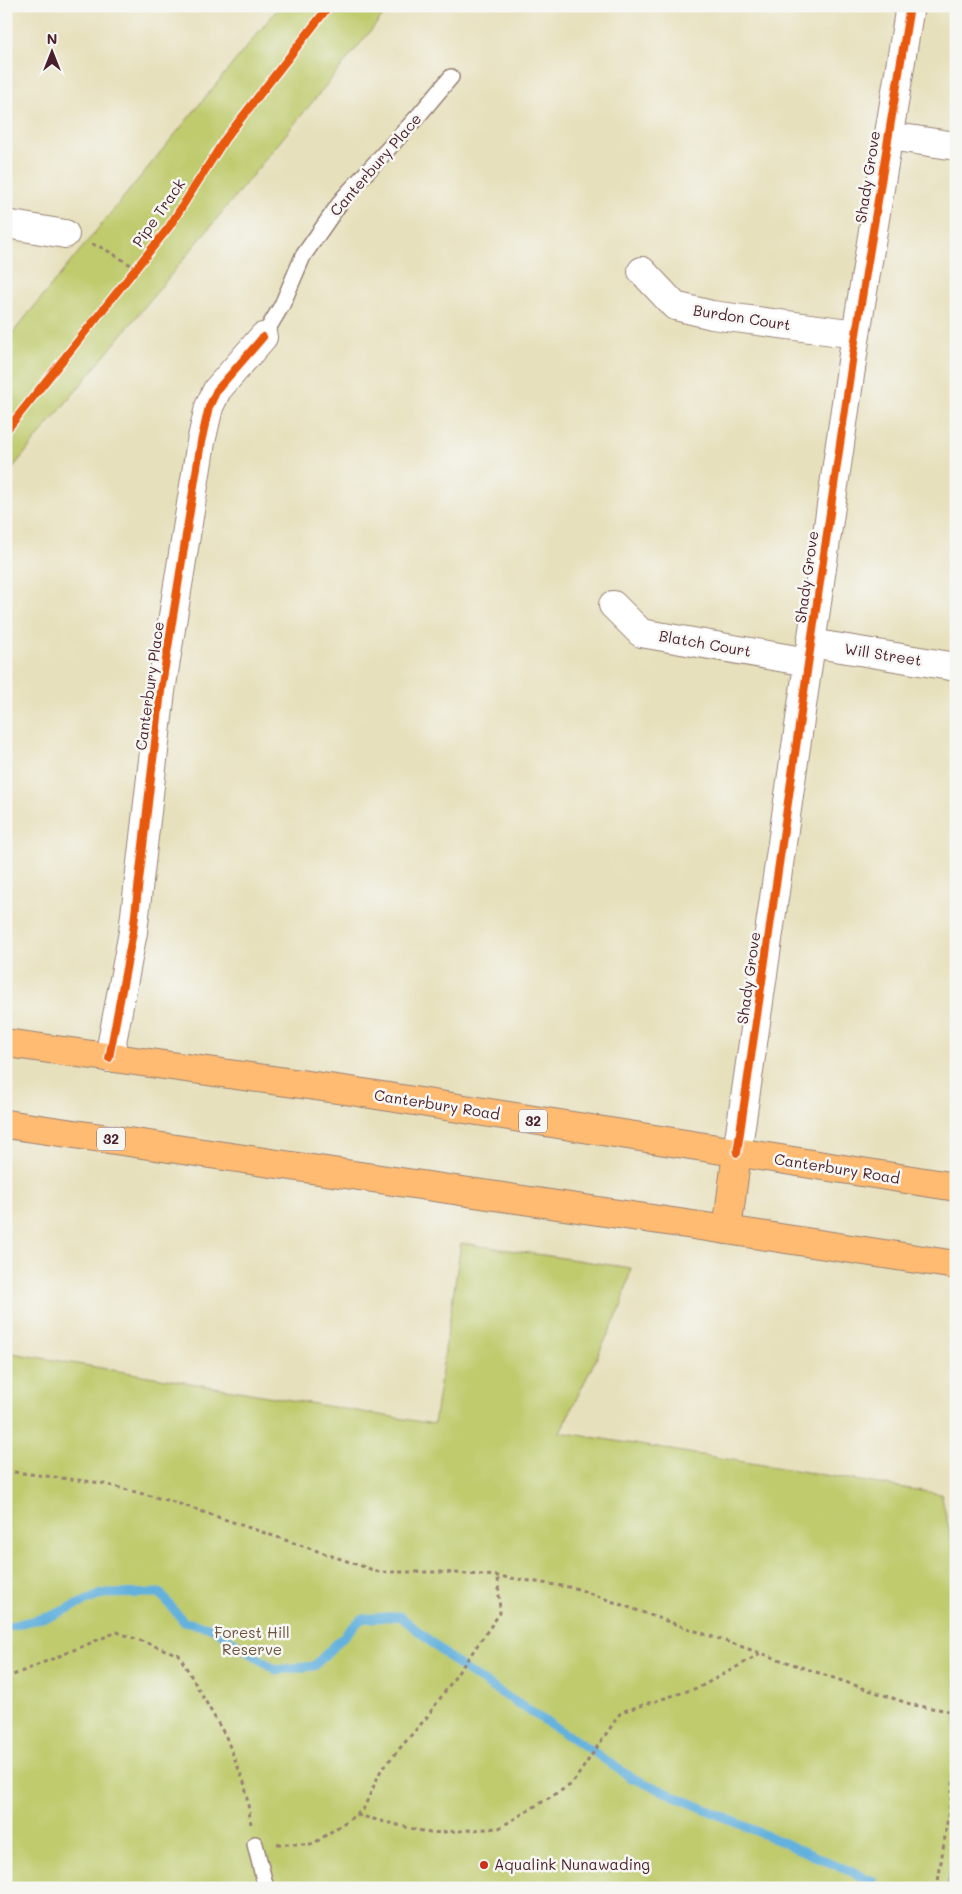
<svg xmlns="http://www.w3.org/2000/svg" width="962" height="1894" font-family="Mali,sans-serif">
	<defs>
		<pattern id="water-waves" width="16" height="10" patternUnits="userSpaceOnUse" patternTransform="scale(1.25)"><rect width="16" height="10" fill="#64b1dd"/><path d="M0 5q4-4 8 0t8 0" fill="none" stroke="#548fb3"/></pattern>
	</defs>
	<rect width="100%" height="100%" fill="#f6f6f2"/>
	<filter id="ink" filterUnits="userSpaceOnUse"><feTurbulence type="fractalNoise" baseFrequency=".02" numOctaves="2"/><feDisplacementMap in="SourceGraphic" scale="10" xChannelSelector="R" yChannelSelector="G"/><feConvolveMatrix kernelMatrix="1 2 1 2 8 2 1 2 1" color-interpolation-filters="sRGB"/></filter>
	<filter id="wash" filterUnits="userSpaceOnUse"><feTurbulence type="fractalNoise" baseFrequency=".0096" numOctaves="4" result="noise"/><feDisplacementMap in="SourceGraphic" scale="20" xChannelSelector="R" yChannelSelector="G"/><feGaussianBlur stdDeviation="1.12" result="paint"/><feColorMatrix in="noise" values="0 0 0 0 0 0 0 0 0 0 0 0 0 0 0 0 0 1.4 0 .05"/><feComposite in="paint" operator="in"/></filter>
	<g filter="url(#wash)">
		<rect width="100%" height="100%" fill="#e7e0bc"/>
		<g fill="#bfcb6d" stroke="#84754c">
			<polygon points="280,6 391,6 6,476 6,341"/>
			<polygon points="461,1243 631,1268 621,1308 560,1432 941,1494 956,1560 956,1833 947,1888 6,1888 6,1352 434,1424"/>
		</g>
		<polygon fill="url(#water-waves)" stroke="#576884" points="956,1833 956,1888 947,1888"/>
		<g fill="none" stroke-linecap="round" stroke-linejoin="round">
			<polyline stroke="#64b1dd" stroke-width="9" points="6,1627 51,1616 102,1594 160,1593 184,1622 213,1628 276,1670 314,1666 361,1619 400,1616 462,1668 594,1752 630,1777 873,1881"/>
		</g>
	</g>
	<g filter="url(#ink)">
		<g fill="none" stroke-linecap="round" stroke-linejoin="round">
			<g stroke="#988074" stroke-width="18">
				<g id="service">
					<polyline points="263,337 282,305 303,256 344,197 419,115 451,77"/>
					<polyline points="255,1844 266,1888"/>
				</g>
			</g>
			<g stroke="#988074" stroke-width="30">
				<g id="minor">
					<polyline points="889,136 956,146"/>
					<polyline points="6,224 65,234"/>
					<polyline points="642,271 675,306 712,315 856,334"/>
					<polyline points="613,605 641,633 808,662"/>
					<polyline points="811,643 956,667"/>
					<polyline points="109,1058 133,932 161,691 201,442 209,407 217,390 263,337"/>
					<polyline points="737,1153 856,334 910,6"/>
				</g>
			</g>
			<g stroke="#988074" stroke-width="30">
				<g id="primary">
					<polyline points="6,1043 351,1091 956,1187"/>
					<polyline points="6,1124 727,1230 956,1265"/>
					<polyline points="727,1230 737,1153"/>
				</g>
			</g>
			<g stroke="#988074" stroke-width="3" stroke-dasharray="4 4" stroke-linecap="butt">
				<polyline points="92,244 103,248 136,268"/>
				<polyline points="6,1471 101,1483 174,1502 379,1572 439,1572 498,1576 575,1588 675,1624 913,1705 956,1712"/>
				<polyline points="6,1678 117,1632 179,1655 226,1737 245,1785 251,1824"/>
				<polyline points="357,1815 430,1833 499,1828 572,1784 621,1712 700,1687 762,1653"/>
				<polyline points="277,1844 313,1844 363,1810 381,1770 427,1717 500,1613 498,1576"/>
				<polyline points="937,1888 956,1765"/>
			</g>
			<use href="#service" stroke="#fff" stroke-width="15"/>
			<use href="#minor" stroke="#fff" stroke-width="28"/>
			<use href="#primary" stroke="#febb71" stroke-width="28"/>
			<g stroke="#f6f6f2" stroke-width="11">
				<g id="cycleway">
					<polyline points="6,431 169,227 225,139 329,6"/>
					<polyline points="109,1058 133,932 161,691 201,442 209,407 217,390 263,337"/>
					<polyline points="737,1153 856,334 910,6"/>
				</g>
			</g>
			<use href="#cycleway" stroke="#e8590c" stroke-width="8"/>
		</g>
	</g>
	<circle fill="#c8321e" stroke="#f6f6f2" stroke-width="2" cx="484" cy="1865" r="5"/>
	<g text-anchor="middle" stroke-width="5" stroke-linejoin="round" paint-order="stroke">
		<g fill="#f6f6f2" stroke="#7e6067" stroke-width="1">
			<rect x="519" y="1109.5" width="28" height="23" rx="4"/>
			<rect x="97" y="1127.5" width="28" height="23" rx="4"/>
		</g>
		<g font-size="14" font-weight="bold" fill="#4a1f2b">
			<text x="533" y="1126">32</text>
			<text x="111" y="1144">32</text>
		</g>
		<g font-size="15" fill="#4a1f2b" stroke="#f6f6f2">
			<text transform="translate(376 165) rotate(-49)" y="5">Canterbury Place</text>
			<text transform="translate(868 177) rotate(-81)" y="5">Shady Grove</text>
			<text transform="translate(159 213) rotate(-55)" y="5">Pipe Track</text>
			<text transform="translate(742 318) rotate(9)" y="5">Burdon Court</text>
			<text transform="translate(807 577) rotate(-82)" y="5">Shady Grove</text>
			<text transform="translate(705 644) rotate(10)" y="5">Blatch Court</text>
			<text transform="translate(883 655) rotate(9)" y="5">Will Street</text>
			<text transform="translate(150 686) rotate(-82)" y="5">Canterbury Place</text>
			<text transform="translate(749 978) rotate(-82)" y="5">Shady Grove</text>
			<text transform="translate(437 1105) rotate(9)" y="5">Canterbury Road</text>
			<text transform="translate(837 1169) rotate(9)" y="5">Canterbury Road</text>
		</g>
		<g font-size="15" fill="#6d533f" stroke="#f6f6f2">
			<text x="252" y="1638">Forest Hill<tspan x="252" dy="17">Reserve</tspan></text>
		</g>
		<g font-size="15" fill="#4a1f2b" stroke="#f6f6f2" text-anchor="start">
			<text x="494" y="1870">Aqualink Nunawading</text>
		</g>
	</g>
	<rect width="962" height="1894" fill="none" stroke="#f6f6f2" stroke-width="25"/>
	<g transform="translate(52 52)" stroke="#f6f6f2" stroke-width="4" paint-order="stroke">
	<path d="M0-4L9 19L0 12L-9 19Z" fill="#4a1f2b"/>
	<text y="-8" font-size="14" font-weight="bold" text-anchor="middle" fill="#4a1f2b">N</text>
	</g>
</svg>
